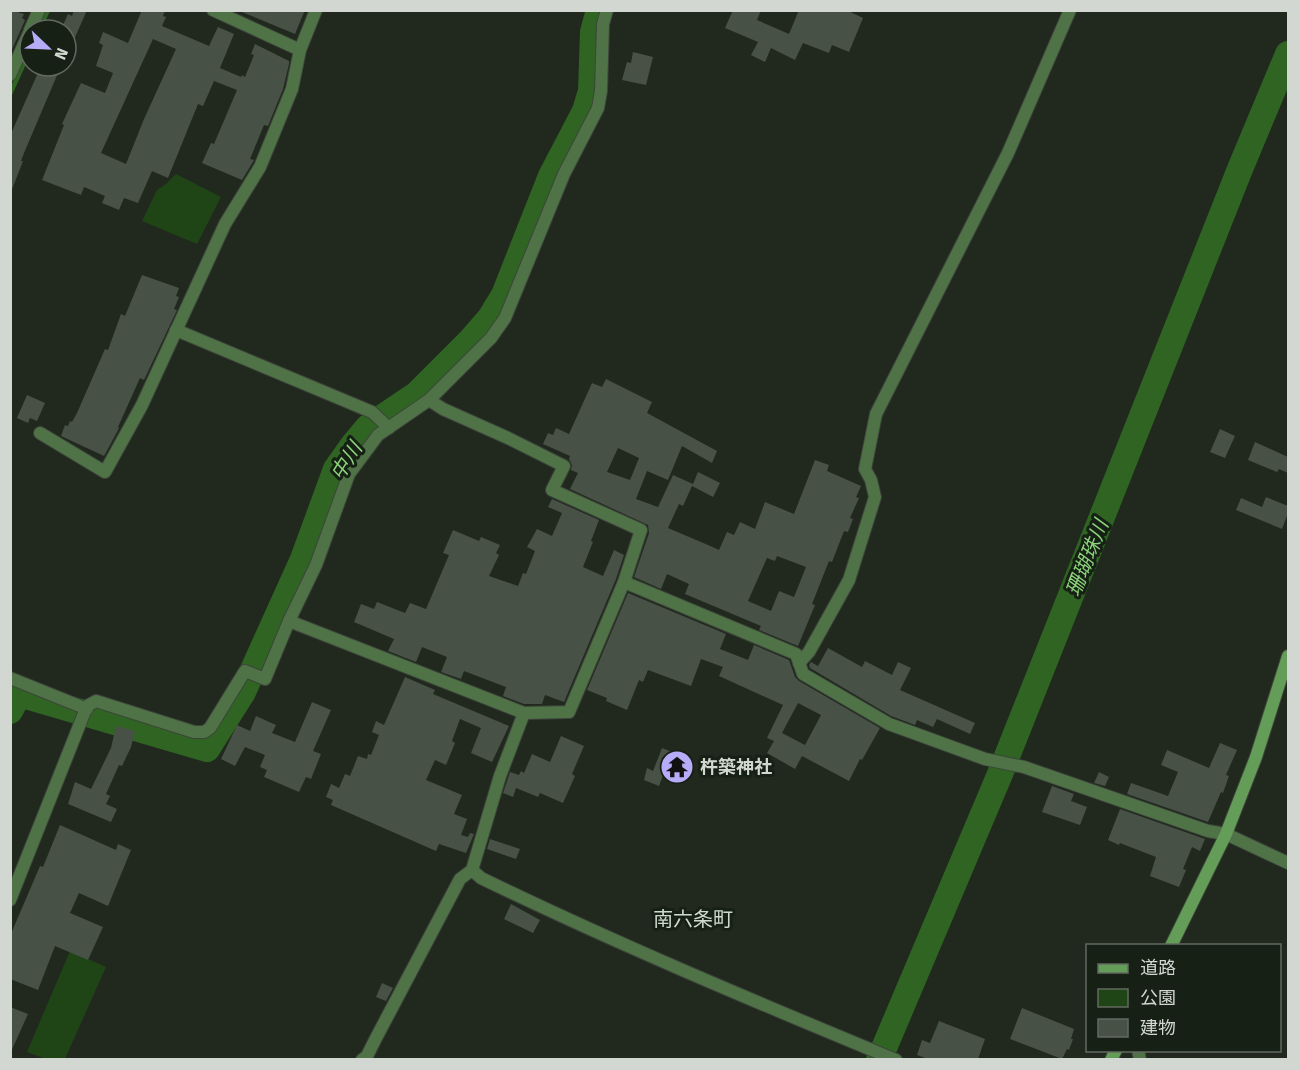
<svg xmlns="http://www.w3.org/2000/svg" width="1299" height="1070" font-family="'Fira Sans','Noto Sans JP',sans-serif">
	<rect width="100%" height="100%" fill="#21291f"/>
	<g fill="#1f4416">
		<polygon points="176,174 221,197 197,244 142,221 157,190 166,184"/>
		<polygon points="70,951 106,967 65,1059 46,1059 27,1052"/>
	</g>
	<g fill="none" stroke-linecap="round" stroke-linejoin="round">
		<g stroke="#2f6422" stroke-width="4.5">
			<polyline points="39,30 48,10"/>
			<polyline points="10,94 30,50"/>
		</g>
		<g stroke="#2f6422" stroke-width="26">
			<polyline points="10,711 19,694 207,749 243,692 303,559 336,469 353,445 368,427 417,394 470,341 490,318 504,295 551,176 585,111 591,91 593,32 599,10"/>
			<polyline points="879,1060 1000,774 1240,169 1288,54"/>
		</g>
	</g>
	<g fill="#475145" fill-rule="evenodd">
		<polygon points="10,10 24,14 22,18 25,20 10,54"/>
		<polygon points="74,10 87,10 66,58 66,30 61,30 68,14 72,16"/>
		<path d="M142,10H165L163,16L166,17L162,26L209,46L218,27L234,34L220,68L241,77L242,75L245,77L254,55L251,54L255,44L289,61V64L283,89L268,126L264,125L250,159L254,160L242,180L202,163L211,143L214,144L237,90L214,81L203,106L198,104L168,178L152,171L138,203L124,198L119,210L102,203L105,196L84,187L81,195L42,180L64,125L62,124L81,83L105,93L113,73L96,66L103,45L99,43L103,32L128,43ZM153,39L176,49L144,119L126,164L101,153Z"/>
		<polygon points="237,10 305,10 295,34"/>
		<polygon points="733,10 761,10 757,20 789,34 799,10 846,10 863,18 849,52 832,45 829,53 803,43 795,60 771,48 765,62 751,55 758,42 725,28"/>
		<polygon points="633,52 653,57 646,85 622,80 627,62 631,63"/>
		<polygon points="41,66 61,66 24,153 21,161 23,161 11,192 10,136"/>
		<polygon points="142,275 179,288 176,296 179,297 174,309 177,310 144,380 140,378 118,427 119,428 117,432 104,456 61,436 65,425 68,426 70,421 72,422 77,413 105,349 108,350 121,314 125,316"/>
		<path d="M606,379L652,402L647,413L717,451L712,463L682,446L668,480L647,471L636,499L658,507L673,475L693,484L698,472L720,483L713,497L692,486L683,506L679,504L668,528L708,545L719,550L727,532L734,535L740,522L755,529L765,502L794,514L815,460L829,465L827,471L861,486L856,497L859,498L850,518L853,519L848,532L844,531L832,562L829,561L812,604L815,605L798,646L759,630L761,626L685,594L689,584L667,574L661,589L634,577L649,533L648,525L570,489L578,473L571,470L572,465L569,459L570,456L543,444L548,433L553,435L556,428L569,434L592,383L602,387ZM618,448L639,458L630,480L607,472ZM777,556L806,567L794,597L779,591L771,611L748,601L767,558L775,561Z"/>
		<polygon points="27,395 45,403 37,421 30,418 28,423 17,418"/>
		<polygon points="1220,429 1235,436 1225,458 1210,452"/>
		<polygon points="1255,442 1288,457 1288,473 1279,469 1277,472 1248,460"/>
		<polygon points="1266,497 1288,506 1288,513 1282,529 1236,510 1241,498 1262,507"/>
		<polygon points="552,499 599,520 591,541 593,542 583,567 603,576 614,550 624,555 616,579 564,702 545,695 542,704 524,704 503,696 506,687 464,671 461,679 441,672 447,657 422,647 416,662 388,651 394,639 354,622 361,604 374,609 377,602 405,613 410,603 426,609 449,555 443,553 453,530 479,541 481,537 500,545 496,553 499,555 489,576 518,586 523,573 526,574 535,551 527,547 537,529 552,536 562,513 548,507"/>
		<path d="M628,593L726,634L720,649L748,660L754,645L789,660L795,677L799,681L880,728L862,760L860,759L849,781L802,756L795,769L767,753L774,741L767,738L783,705L719,676L723,667L701,659L691,686L648,670L643,682L639,680L627,710L606,701L607,698L587,690ZM798,703L821,715L805,745L782,733Z"/>
		<polygon points="828,648 862,667 865,661 892,675 898,662 911,668 900,690 975,723 970,734 937,719 933,727 917,720 915,725 891,716 810,668 809,665 811,662 818,666"/>
		<polygon points="405,677 435,690 433,694 509,726 492,762 471,753 481,728 460,719 452,741 455,743 446,765 435,760 426,780 462,795 454,814 467,819 461,835 468,837 470,833 474,834 466,853 439,844 436,851 331,805 333,800 326,797 331,784 339,788 345,774 350,776 358,756 367,759 368,754 371,755 379,735 372,732 376,721 384,725"/>
		<polygon points="312,702 331,710 313,751 321,754 311,779 306,777 299,792 264,777 267,770 260,767 265,755 245,747 235,766 221,759 237,725 250,731 256,716 276,725 272,733 295,742"/>
		<polygon points="116,726 135,731 131,747 122,766 119,765 106,794 110,796 106,804 117,809 111,822 68,804 75,782 91,789 111,748"/>
		<polygon points="561,736 584,746 572,774 575,776 563,803 540,793 538,797 516,788 513,797 503,793 510,772 519,775 521,771 524,773 532,754 550,762"/>
		<polygon points="1220,743 1237,750 1226,775 1229,776 1223,793 1221,792 1208,822 1127,794 1131,783 1168,796 1178,772 1161,765 1167,750 1209,768"/>
		<polygon points="662,748 672,752 659,786 644,780 647,768 653,771"/>
		<polygon points="1099,772 1109,777 1105,786 1094,783"/>
		<polygon points="1052,786 1074,794 1071,801 1087,807 1080,825 1042,812"/>
		<polygon points="1120,809 1205,839 1200,851 1192,847 1183,869 1186,870 1179,887 1150,876 1156,857 1120,843 1119,845 1108,840"/>
		<polygon points="60,825 116,850 118,844 131,850 108,906 79,893 70,913 103,927 88,960 55,946 38,990 10,979 10,936 40,866 43,867"/>
		<polygon points="490,839 520,849 516,859 487,849"/>
		<polygon points="511,904 540,920 533,933 504,919"/>
		<polygon points="382,983 393,988 386,1001 376,997"/>
		<polygon points="10,1007 28,1014 10,1054"/>
		<polygon points="1022,1008 1074,1029 1071,1039 1073,1039 1069,1050 1067,1049 1062,1059 1010,1039"/>
		<polygon points="939,1021 985,1039 978,1059 928,1059 917,1055 922,1040 930,1043"/>
	</g>
	<g fill="none" stroke-linecap="round" stroke-linejoin="round">
		<g stroke="#3d453b" stroke-width="14">
			<g id="street">
				<polyline points="213,10 300,50"/>
				<polyline points="30,30 39,10"/>
				<polyline points="10,75 30,31"/>
				<polyline points="176,330 372,412 389,428"/>
				<polyline points="40,433 105,472 142,405 225,224 260,167 292,89 300,50 316,10"/>
				<polyline points="624,582 796,654 803,674 889,724 985,759 1024,767 1208,831 1226,834 1288,863"/>
				<polyline points="289,621 524,713 569,712 624,582 641,530 552,490 564,466 508,438 443,409 429,400"/>
				<polyline points="799,663 809,652 849,580 875,497 871,480 865,469 876,414 1008,153 1070,10"/>
				<polyline points="10,678 87,709"/>
				<path d="M472,870L481,878C617,944 756,1002 896,1060"/>
				<polyline points="10,900 87,706 96,701 194,732 204,732 210,728 245,671 265,679 289,621 316,565 349,474 378,435 429,400 491,338 505,318 564,174 598,108 601,91 603,24 607,10"/>
				<polyline points="1138,1050 1140,1060"/>
				<polyline points="362,1060 367,1056 375,1040 460,879 472,870 500,776 524,713"/>
			</g>
		</g>
		<g stroke="#3d453b" stroke-width="14">
			<g id="secondary">
				<polyline points="1171,946 1226,834 1256,757 1288,656"/>
				<polyline points="1111,1060 1116,1050"/>
			</g>
		</g>
		<use href="#street" stroke="#4f7347" stroke-width="12"/>
		<use href="#secondary" stroke="#649d57" stroke-width="12"/>
	</g>
	<defs>
		<g id="temple-disc" transform="scale(1.725)"><circle r="9.5" fill="#b6acf8" stroke="#172015"/><path d="M0-6L5-2H3V0L6.5 2.5H4V6H1.5V3h-3V6H-4V2.5H-6.5L-3 0V-2H-5Z" fill="#111"/></g>
	</defs>
	<g fill-rule="evenodd">
		<use href="#temple-disc" x="677" y="767"/>
	</g>
	<g text-anchor="middle" stroke-width="6" stroke-linejoin="round" paint-order="stroke">
		<g font-size="18" font-weight="bold" fill="#d2d8d1" stroke="#172015" text-anchor="start">
			<text x="700" y="773">杵築神社</text>
		</g>
		<g font-size="20" font-style="italic" fill="#8cd57c" stroke="#172015">
			<text transform="translate(346 461) rotate(-58)" y="7">中川</text>
			<text transform="translate(1087 558) rotate(-68)" y="7">珊瑚珠川</text>
		</g>
		<g font-size="20" fill="#cedacc" stroke="#172015">
			<text x="693" y="926">南六条町</text>
		</g>
	</g>
	<rect width="1299" height="1070" fill="none" stroke="#d2d8d1" stroke-width="24"/>
	<rect x="1086" y="944" width="195" height="108" fill="#172015" stroke="#626a60" stroke-width="1.5"/>
	<rect x="1098" y="964" width="30" height="9" fill="#649d57" stroke="#626a60" stroke-width="1.5"/>
	<text x="1140" y="974" font-size="18" fill="#d2d8d1">道路</text>
	<rect x="1098" y="989" width="30" height="18" fill="#1f4416" stroke="#626a60" stroke-width="1.5"/>
	<text x="1140" y="1004" font-size="18" fill="#d2d8d1">公園</text>
	<rect x="1098" y="1019" width="30" height="18" fill="#475145" stroke="#626a60" stroke-width="1.5"/>
	<text x="1140" y="1034" font-size="18" fill="#d2d8d1">建物</text>
	<g transform="translate(48 48) rotate(113)"><circle r="28" fill="#172015" stroke="#626a60" stroke-width="1.5"/>
	<path d="M0-4.5L10 22L0 15L-10 22Z" fill="#b6acf8"/>
	<text y="-9" font-size="16" font-weight="bold" text-anchor="middle" fill="#d2d8d1">N</text>
	</g>
</svg>
